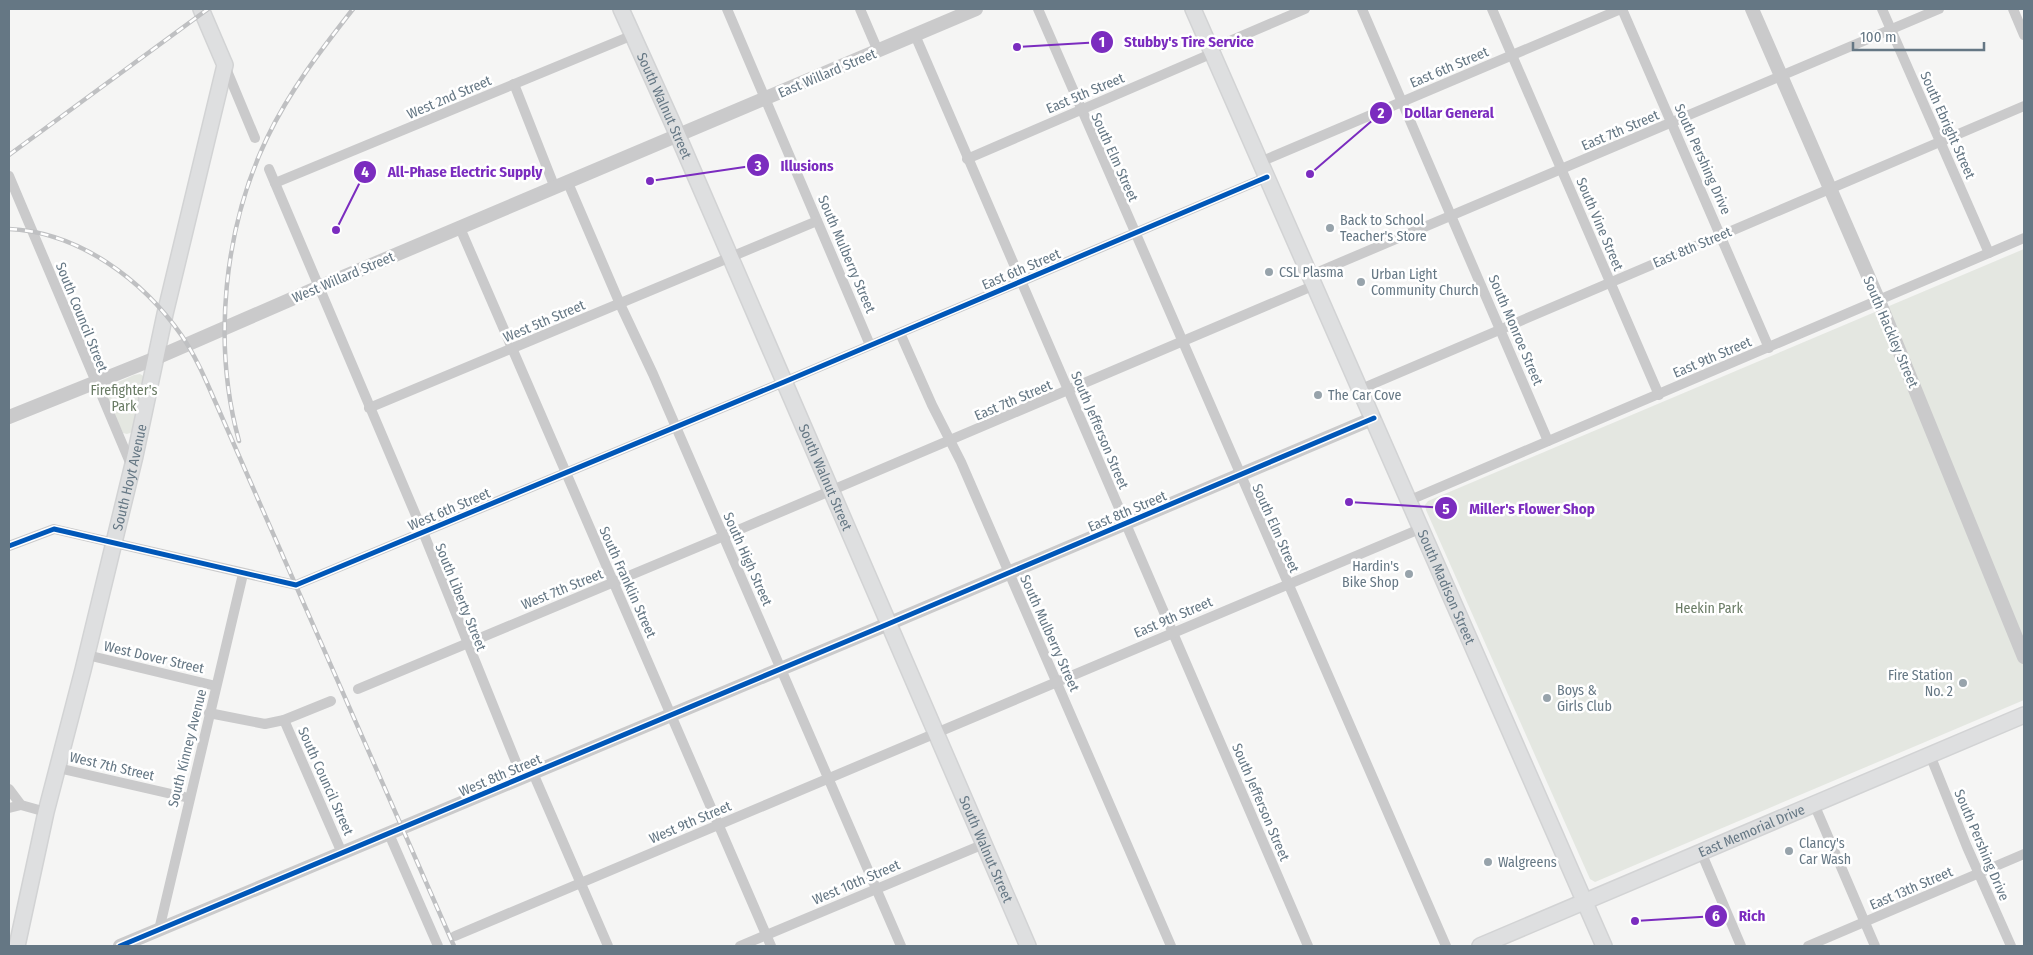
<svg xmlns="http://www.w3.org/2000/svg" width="2033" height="955" font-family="'Fira Sans Condensed',sans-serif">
	<rect width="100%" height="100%" fill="#f5f5f4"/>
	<g fill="#e4e7e1">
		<polygon points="2024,249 2024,700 1595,882 1590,879 1426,510 1425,505 1428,501"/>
		<polygon points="140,374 145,377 133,432 127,434 123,433 103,391 105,388 134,375"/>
	</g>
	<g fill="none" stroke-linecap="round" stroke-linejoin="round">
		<g stroke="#d2d3d4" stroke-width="18">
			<g id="secondary">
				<path id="s1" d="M621,9L672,122L1028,946"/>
				<path id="s2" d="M1193,9L1604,946"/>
				<path id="s3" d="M17,946L46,812L83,670L135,456L165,314L225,65L201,9"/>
				<path id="s4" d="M1480,946L2024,715"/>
			</g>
		</g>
		<g stroke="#cacacb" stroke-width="10">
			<polyline points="727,9 870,345"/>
			<polyline points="860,9 878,51"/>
			<polyline points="1038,9 1446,946"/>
			<polyline points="1362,9 1548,441"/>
			<polyline points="1492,9 1659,395"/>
			<polyline points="1622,9 1769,348"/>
			<polyline points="1882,9 1989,253"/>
			<polyline points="2013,9 2024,35"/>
			<polyline points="915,35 1308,946"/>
			<polyline points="1211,49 1305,9"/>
			<polyline points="225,66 255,138"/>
			<polyline points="514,84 555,188"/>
			<polyline points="967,159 1213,53"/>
			<polyline points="1260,162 1621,9"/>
			<polyline points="269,169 423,532 522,777"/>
			<polyline points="9,176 132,467"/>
			<polyline points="275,183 633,35"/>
			<polyline points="568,183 620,304 653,374 901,946"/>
			<polyline points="460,228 771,946"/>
			<polyline points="1311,275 1939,9"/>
			<polyline points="900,333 932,405 961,462 1171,946"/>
			<polyline points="1361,389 2024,106"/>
			<polyline points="369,408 817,221"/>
			<polyline points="1410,500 2024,238"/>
			<polyline points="9,546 54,529 296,585 784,382 1267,177"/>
			<polyline points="87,655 216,686"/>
			<polyline points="358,689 717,539 1315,285"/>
			<polyline points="209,713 265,724 284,720 331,701"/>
			<polyline points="284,720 342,853"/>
			<polyline points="1930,755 1967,847 2011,946"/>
			<polyline points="58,768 189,798"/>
			<polyline points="533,773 608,946"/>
			<polyline points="9,789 21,805 46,812"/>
			<polyline points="1814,804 1875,946"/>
			<polyline points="9,808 21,805"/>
			<polyline points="389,834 438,946"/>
			<polyline points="1701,852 1741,946"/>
			<polyline points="159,930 243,574"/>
			<polyline points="455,936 1422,528"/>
			<polyline points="740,946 984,844"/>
			<polyline points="1808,946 2024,854"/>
		</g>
		<g stroke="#cacacb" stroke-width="14">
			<polyline points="1752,9 1879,301 2024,657"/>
			<polyline points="9,417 156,358 310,291 976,9"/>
			<polyline points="120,946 888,624 1374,418"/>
		</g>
		<use href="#secondary" stroke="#dedfe0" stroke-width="15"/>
		<g stroke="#bfc0c2" stroke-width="4.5">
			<g id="rail">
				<polyline points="9,155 208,9"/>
				<path d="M9,229C79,232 143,280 182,336C192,351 200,367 207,383L454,946"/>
				<path d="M239,441C212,343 224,228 267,138C290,90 321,50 353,9"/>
			</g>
		</g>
		<use href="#rail" stroke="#fff" stroke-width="2.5" stroke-dasharray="8" stroke-linecap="butt"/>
		<g stroke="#fff" stroke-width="8">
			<g id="cycleway">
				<polyline points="9,546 54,529 296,585 784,382 1267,177"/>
				<polyline points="120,946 888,624 1374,418"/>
			</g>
		</g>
		<use href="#cycleway" stroke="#0057b8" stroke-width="5"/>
	</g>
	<g fill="#97a3ab" stroke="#fff" stroke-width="2">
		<circle cx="1330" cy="228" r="5"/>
		<circle cx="1269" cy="272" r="5"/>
		<circle cx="1361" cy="282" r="5"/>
		<circle cx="1318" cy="395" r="5"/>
		<circle cx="1409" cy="574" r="5"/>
		<circle cx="1963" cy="683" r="5"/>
		<circle cx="1547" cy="698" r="5"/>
		<circle cx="1789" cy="851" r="5"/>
		<circle cx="1488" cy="862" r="5"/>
	</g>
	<g text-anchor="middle" stroke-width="5" stroke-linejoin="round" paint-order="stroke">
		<g font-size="14" fill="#657784" stroke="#fff">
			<text transform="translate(1449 67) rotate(-23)" y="5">East 6th Street</text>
			<text transform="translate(827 73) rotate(-23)" y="5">East Willard Street</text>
			<text transform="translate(1085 93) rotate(-23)" y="5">East 5th Street</text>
			<text transform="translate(449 97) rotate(-23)" y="5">West 2nd Street</text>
			<text dy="5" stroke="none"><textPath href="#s1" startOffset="106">South Walnut Street</textPath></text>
			<text transform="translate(1948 125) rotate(66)" y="5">South Ebright Street</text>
			<text transform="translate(1620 130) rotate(-23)" y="5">East 7th Street</text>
			<text transform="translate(1115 157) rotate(66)" y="5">South Elm Street</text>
			<text transform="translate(1703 159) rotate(66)" y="5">South Pershing Drive</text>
			<text transform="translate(1600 224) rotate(67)" y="5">South Vine Street</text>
			<text transform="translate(1692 247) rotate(-23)" y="5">East 8th Street</text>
			<text transform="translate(847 254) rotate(67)" y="5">South Mulberry Street</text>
			<text transform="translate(1021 269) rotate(-23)" y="5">East 6th Street</text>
			<text transform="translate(343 277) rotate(-23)" y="5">West Willard Street</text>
			<text transform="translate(82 317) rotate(68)" y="5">South Council Street</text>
			<text transform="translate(544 321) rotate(-23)" y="5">West 5th Street</text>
			<text transform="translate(1516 330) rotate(67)" y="5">South Monroe Street</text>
			<text transform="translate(1891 332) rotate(67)" y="5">South Hackley Street</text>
			<text transform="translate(1712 357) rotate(-23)" y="5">East 9th Street</text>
			<text transform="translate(1013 400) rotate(-23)" y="5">East 7th Street</text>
			<text transform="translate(1100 430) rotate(67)" y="5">South Jefferson Street</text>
			<text dy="5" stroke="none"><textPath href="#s3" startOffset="482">South Hoyt Avenue</textPath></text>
			<text dy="5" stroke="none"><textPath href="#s1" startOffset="511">South Walnut Street</textPath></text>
			<text transform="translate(449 509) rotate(-23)" y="5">West 6th Street</text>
			<text transform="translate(1127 511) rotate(-23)" y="5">East 8th Street</text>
			<text transform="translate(1276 528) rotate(66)" y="5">South Elm Street</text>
			<text transform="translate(748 559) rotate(66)" y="5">South High Street</text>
			<text transform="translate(628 582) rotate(66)" y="5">South Franklin Street</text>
			<text dy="5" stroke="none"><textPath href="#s2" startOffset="631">South Madison Street</textPath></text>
			<text transform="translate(562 589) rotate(-22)" y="5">West 7th Street</text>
			<text transform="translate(461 597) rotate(68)" y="5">South Liberty Street</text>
			<text transform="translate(1173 617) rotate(-23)" y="5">East 9th Street</text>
			<text transform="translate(1050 633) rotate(66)" y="5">South Mulberry Street</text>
			<text transform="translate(154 657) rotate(13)" y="5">West Dover Street</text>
			<text transform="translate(187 748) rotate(-76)" y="5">South Kinney Avenue</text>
			<text transform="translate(112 766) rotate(13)" y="5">West 7th Street</text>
			<text transform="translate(500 775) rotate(-23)" y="5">West 8th Street</text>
			<text transform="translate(326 781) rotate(66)" y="5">South Council Street</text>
			<text transform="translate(1261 802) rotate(67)" y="5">South Jefferson Street</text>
			<text transform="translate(690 822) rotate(-23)" y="5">West 9th Street</text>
			<text dy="5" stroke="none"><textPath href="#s4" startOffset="295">East Memorial Drive</textPath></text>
			<text transform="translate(1982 845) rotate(67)" y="5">South Pershing Drive</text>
			<text dy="5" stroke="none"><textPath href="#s1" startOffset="916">South Walnut Street</textPath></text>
			<text transform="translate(856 882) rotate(-23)" y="5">West 10th Street</text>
			<text transform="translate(1911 888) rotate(-23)" y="5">East 13th Street</text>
		</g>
		<g font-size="14" fill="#657784" stroke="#fff" text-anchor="start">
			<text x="1340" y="225">Back to School<tspan x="1340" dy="16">Teacher's Store</tspan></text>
			<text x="1279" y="277">CSL Plasma</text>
			<text x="1371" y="279">Urban Light<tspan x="1371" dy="16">Community Church</tspan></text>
			<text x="1328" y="400">The Car Cove</text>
			<text x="1399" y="571" text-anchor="end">Hardin's<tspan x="1399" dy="16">Bike Shop</tspan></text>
			<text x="1953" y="680" text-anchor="end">Fire Station<tspan x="1953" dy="16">No. 2</tspan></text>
			<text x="1557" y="695">Boys &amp;<tspan x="1557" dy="16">Girls Club</tspan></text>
			<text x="1799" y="848">Clancy's<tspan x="1799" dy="16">Car Wash</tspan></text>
			<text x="1498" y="867">Walgreens</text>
		</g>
		<g font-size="14" fill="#697b64" stroke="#fff">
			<text x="124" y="395">Firefighter's<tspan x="124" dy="16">Park</tspan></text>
			<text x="1709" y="613">Heekin Park</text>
		</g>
	</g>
	<path fill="none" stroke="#7b2cbf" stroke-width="2" d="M1017 47L1102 42M1310 174L1381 113M650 181L758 165M336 230L365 172M1349 502L1446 508M1635 921L1716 916"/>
	<g fill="#7b2cbf" stroke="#fff" stroke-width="2">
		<circle cx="1017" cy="47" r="5"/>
		<circle cx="1310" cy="174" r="5"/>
		<circle cx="650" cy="181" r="5"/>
		<circle cx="336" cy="230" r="5"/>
		<circle cx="1349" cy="502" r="5"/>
		<circle cx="1635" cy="921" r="5"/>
		<circle cx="1102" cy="42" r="12"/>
		<circle cx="1381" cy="113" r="12"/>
		<circle cx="758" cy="165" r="12"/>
		<circle cx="365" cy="172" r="12"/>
		<circle cx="1446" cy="508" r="12"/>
		<circle cx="1716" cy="916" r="12"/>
	</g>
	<g font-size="15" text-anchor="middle" font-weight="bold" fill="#fff">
		<text x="1102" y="47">1</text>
		<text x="1381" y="118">2</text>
		<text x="758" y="171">3</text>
		<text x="365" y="177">4</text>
		<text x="1446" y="514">5</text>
		<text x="1716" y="921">6</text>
	</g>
	<g font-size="15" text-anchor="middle" font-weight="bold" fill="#7b2cbf" stroke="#fff" stroke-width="5" stroke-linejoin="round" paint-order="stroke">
		<text x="1189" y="47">Stubby's Tire Service</text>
		<text x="1449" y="118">Dollar General</text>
		<text x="807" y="171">Illusions</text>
		<text x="465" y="177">All-Phase Electric Supply</text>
		<text x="1532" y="514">Miller's Flower Shop</text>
		<text x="1752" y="921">Rich</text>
	</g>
	<rect width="2033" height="955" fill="none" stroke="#657784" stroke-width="20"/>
	<path d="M1853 42v8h131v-8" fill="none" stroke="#657784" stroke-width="2.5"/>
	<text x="1860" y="42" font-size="15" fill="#657784" stroke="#ffffff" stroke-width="4" paint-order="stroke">100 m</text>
</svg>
